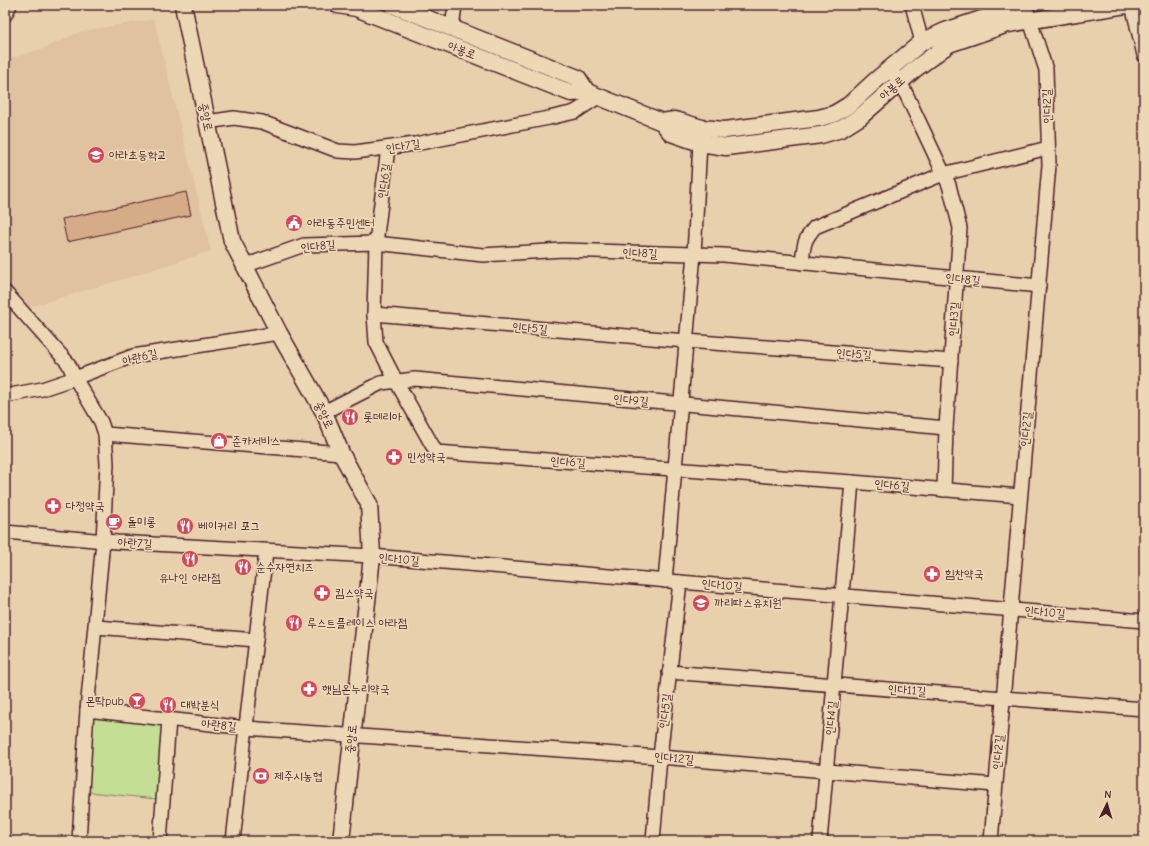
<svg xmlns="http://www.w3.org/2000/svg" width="1149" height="846" font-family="'Comic Neue','Poor Story',sans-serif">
	<rect width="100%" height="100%" fill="#e9d0ad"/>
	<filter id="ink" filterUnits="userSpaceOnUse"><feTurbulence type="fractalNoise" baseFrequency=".025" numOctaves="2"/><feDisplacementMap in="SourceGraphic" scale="8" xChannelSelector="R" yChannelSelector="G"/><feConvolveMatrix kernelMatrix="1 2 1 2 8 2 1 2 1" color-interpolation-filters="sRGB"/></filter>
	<g filter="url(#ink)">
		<polygon fill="#e0c2a0" points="154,19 211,251 124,279 29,307 5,281 5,60 44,48 82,31"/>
		<polygon fill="#c4de94" stroke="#877e60" points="93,711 163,721 156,799 89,792"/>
		<polygon fill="#d6ab88" stroke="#4a1f2b" points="186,192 191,215 67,242 62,219"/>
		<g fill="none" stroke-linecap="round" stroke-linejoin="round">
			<g stroke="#4a1f2b" stroke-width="16">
				<g id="minor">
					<polyline points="912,5 922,42"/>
					<polyline points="1132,5 1144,55"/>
					<polyline points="5,15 10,5"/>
					<polyline points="452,28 455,5"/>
					<polyline points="894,75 900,81 949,185 960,228 946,428 944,490"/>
					<polyline points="207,122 234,118 262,122 338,151 355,152 415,144 549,118 575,112 598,97"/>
					<polyline points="388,148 376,243 374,314 376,342 396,381 436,452 852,482 1020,496"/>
					<path d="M802,263C804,245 803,241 815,227L943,174L1048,148"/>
					<polyline points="244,266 304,245 376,243 483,255 563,250 724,255 1039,286"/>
					<polyline points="5,292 68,363 75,378 101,422 105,434 107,464 103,541 87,710 79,841"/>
					<polyline points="374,314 686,341 951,361"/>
					<polyline points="5,396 42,389 75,378 133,356 279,333"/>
					<polyline points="324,412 381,383 415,379 946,428"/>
					<polyline points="105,434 341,453"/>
					<polyline points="5,532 117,542 372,556 1144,621"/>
					<polyline points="665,581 694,254 700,143"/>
					<polyline points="96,627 256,640"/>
					<polyline points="669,672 1144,709"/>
					<polyline points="87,710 246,728 660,757 995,785"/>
					<polyline points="160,841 169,719"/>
					<polyline points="233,841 266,551"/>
					<polyline points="653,841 660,757 680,582"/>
					<polyline points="820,841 852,482"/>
					<polyline points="991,841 1049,165 1046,70 1025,5"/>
				</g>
			</g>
			<g stroke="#4a1f2b" stroke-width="19">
				<g id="major">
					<polyline points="183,5 232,241 279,333 324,412 341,453 369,504 372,556 341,841"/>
					<polyline points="338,5 356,8 571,93 587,92 662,122 671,133 700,143 726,147 821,135 841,129 860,117 915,69 949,44 1008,24 1126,5"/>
					<polyline points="393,5 578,78 587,92"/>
					<polyline points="662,122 675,120 702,128 725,130 819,118 834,114 849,105 875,81 922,42 945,31 1024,5"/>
				</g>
			</g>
			<use href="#minor" stroke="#edd8b6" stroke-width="13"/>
			<use href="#major" stroke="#edd8b6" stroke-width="16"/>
		</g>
	</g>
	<defs>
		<g id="school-disc" transform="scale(0.9)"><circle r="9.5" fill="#d1495b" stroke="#edd8b6"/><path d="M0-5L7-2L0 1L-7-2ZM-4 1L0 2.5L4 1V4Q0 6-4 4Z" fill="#fff"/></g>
		<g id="civic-disc" transform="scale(0.9)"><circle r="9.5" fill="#d1495b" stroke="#edd8b6"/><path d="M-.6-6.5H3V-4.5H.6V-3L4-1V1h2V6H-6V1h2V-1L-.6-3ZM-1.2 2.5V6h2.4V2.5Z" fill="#fff"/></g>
		<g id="restaurant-disc" transform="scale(0.9)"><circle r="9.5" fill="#d1495b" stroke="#edd8b6"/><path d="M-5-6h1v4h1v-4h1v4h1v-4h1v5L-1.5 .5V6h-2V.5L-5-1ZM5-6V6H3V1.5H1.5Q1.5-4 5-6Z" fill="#fff"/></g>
		<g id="shop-disc" transform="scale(0.9)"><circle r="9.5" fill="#d1495b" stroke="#edd8b6"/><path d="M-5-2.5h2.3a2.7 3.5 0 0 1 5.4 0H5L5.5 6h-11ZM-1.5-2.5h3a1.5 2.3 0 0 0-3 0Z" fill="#fff"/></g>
		<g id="pharmacy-disc" transform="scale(0.9)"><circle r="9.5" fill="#d1495b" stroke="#edd8b6"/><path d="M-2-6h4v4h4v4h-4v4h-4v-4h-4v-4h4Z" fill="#fff"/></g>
		<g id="cafe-disc" transform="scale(0.9)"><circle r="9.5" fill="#d1495b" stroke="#edd8b6"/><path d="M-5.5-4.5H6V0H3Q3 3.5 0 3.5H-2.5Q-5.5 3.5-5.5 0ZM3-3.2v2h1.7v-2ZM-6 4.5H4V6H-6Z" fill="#fff"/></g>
		<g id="bar-disc" transform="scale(0.9)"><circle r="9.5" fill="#d1495b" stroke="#edd8b6"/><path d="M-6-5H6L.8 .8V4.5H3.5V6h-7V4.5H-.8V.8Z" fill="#fff"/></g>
		<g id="bank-disc" transform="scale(0.9)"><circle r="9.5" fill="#d1495b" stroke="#edd8b6"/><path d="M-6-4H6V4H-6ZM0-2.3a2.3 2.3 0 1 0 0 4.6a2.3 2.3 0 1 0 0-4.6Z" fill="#fff"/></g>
	</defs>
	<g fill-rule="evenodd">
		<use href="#school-disc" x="96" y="155"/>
		<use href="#civic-disc" x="294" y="223"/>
		<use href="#restaurant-disc" x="350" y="417"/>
		<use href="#shop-disc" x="219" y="441"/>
		<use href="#pharmacy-disc" x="394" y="457"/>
		<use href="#pharmacy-disc" x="53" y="506"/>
		<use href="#cafe-disc" x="114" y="522"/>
		<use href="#restaurant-disc" x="185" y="526"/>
		<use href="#restaurant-disc" x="190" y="559"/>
		<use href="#restaurant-disc" x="243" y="567"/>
		<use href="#pharmacy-disc" x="932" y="574"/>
		<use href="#pharmacy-disc" x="322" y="593"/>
		<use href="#school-disc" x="701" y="603"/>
		<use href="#restaurant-disc" x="294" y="623"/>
		<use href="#pharmacy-disc" x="309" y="689"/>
		<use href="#bar-disc" x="137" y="701"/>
		<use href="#restaurant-disc" x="168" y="705"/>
		<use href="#bank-disc" x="261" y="776"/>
	</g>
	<g text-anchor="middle" stroke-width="3.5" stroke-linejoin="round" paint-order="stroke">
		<g font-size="12" fill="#4a1f2b" stroke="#edd8b6">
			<text transform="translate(462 50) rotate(21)" y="4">아봉로</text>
			<text transform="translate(892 88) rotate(-41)" y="4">아봉로</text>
			<text transform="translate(1047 106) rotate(-92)" y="4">인다2길</text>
			<text transform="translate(206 117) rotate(78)" y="4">중앙로</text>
			<text transform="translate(403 146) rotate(-9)" y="4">인다7길</text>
			<text transform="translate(384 181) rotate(-82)" y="4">인다6길</text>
			<text transform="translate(318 246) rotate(-6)" y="4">인다8길</text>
			<text transform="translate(640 253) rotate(2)" y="4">인다8길</text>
			<text transform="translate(963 279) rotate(6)" y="4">인다8길</text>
			<text transform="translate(954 319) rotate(-86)" y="4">인다3길</text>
			<text transform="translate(530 328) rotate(5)" y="4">인다5길</text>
			<text transform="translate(854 354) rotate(4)" y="4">인다5길</text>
			<text transform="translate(140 357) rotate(-13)" y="4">아란6길</text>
			<text transform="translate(631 400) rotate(5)" y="4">인다9길</text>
			<text transform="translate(324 415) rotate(64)" y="4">중앙로</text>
			<text transform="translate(1026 429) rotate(-85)" y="4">인다2길</text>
			<text transform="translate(568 462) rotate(4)" y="4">인다6길</text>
			<text transform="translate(892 485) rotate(5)" y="4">인다6길</text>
			<text transform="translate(135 543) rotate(3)" y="4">아란7길</text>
			<text transform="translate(399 559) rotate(5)" y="4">인다10길</text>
			<text transform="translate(722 585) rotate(5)" y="4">인다10길</text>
			<text transform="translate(1045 612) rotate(5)" y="4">인다10길</text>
			<text transform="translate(907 690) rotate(4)" y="4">인다11길</text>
			<text transform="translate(665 711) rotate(-83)" y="4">인다5길</text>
			<text transform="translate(831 718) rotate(-85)" y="4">인다4길</text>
			<text transform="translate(219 725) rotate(6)" y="4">아란8길</text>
			<text transform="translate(351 739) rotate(-84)" y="4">중앙로</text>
			<text transform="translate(998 752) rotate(-85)" y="4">인다2길</text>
			<text transform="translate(674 758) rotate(5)" y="4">인다12길</text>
		</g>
		<g font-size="12" fill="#4a1f2b" stroke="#edd8b6" text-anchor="start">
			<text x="109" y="159">아라초등학교</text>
			<text x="307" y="227">아라동주민센터</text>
			<text x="363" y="421">롯데리아</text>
			<text x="232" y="445">준카서비스</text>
			<text x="407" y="461">민성약국</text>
			<text x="66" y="510">다정약국</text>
			<text x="127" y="526">돌미롱</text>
			<text x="198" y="530">베이커리 포그</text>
			<text x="256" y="571">순수자연치즈</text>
			<text x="945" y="578">힘찬약국</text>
			<text x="190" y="582" text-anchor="middle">유나인 아라점</text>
			<text x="335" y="597">킴스약국</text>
			<text x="714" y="607">까리따스유치원</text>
			<text x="307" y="627">루스트플레이스 아라점</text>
			<text x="322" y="693">햇님온누리약국</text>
			<text x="124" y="705" text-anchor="end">몬딱pub</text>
			<text x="181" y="709">대박분식</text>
			<text x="274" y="780">제주시농협</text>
		</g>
	</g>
	<rect width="1149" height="846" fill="none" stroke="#edd8b6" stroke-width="20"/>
	<rect x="10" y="10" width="1129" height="826" fill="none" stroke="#4a1f2b" stroke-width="1.5" filter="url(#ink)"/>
	<g transform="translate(1107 804) rotate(5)" stroke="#edd8b6" stroke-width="3" paint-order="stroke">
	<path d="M0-3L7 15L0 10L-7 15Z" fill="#4a1f2b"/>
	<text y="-6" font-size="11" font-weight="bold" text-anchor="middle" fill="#4a1f2b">N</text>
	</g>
</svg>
